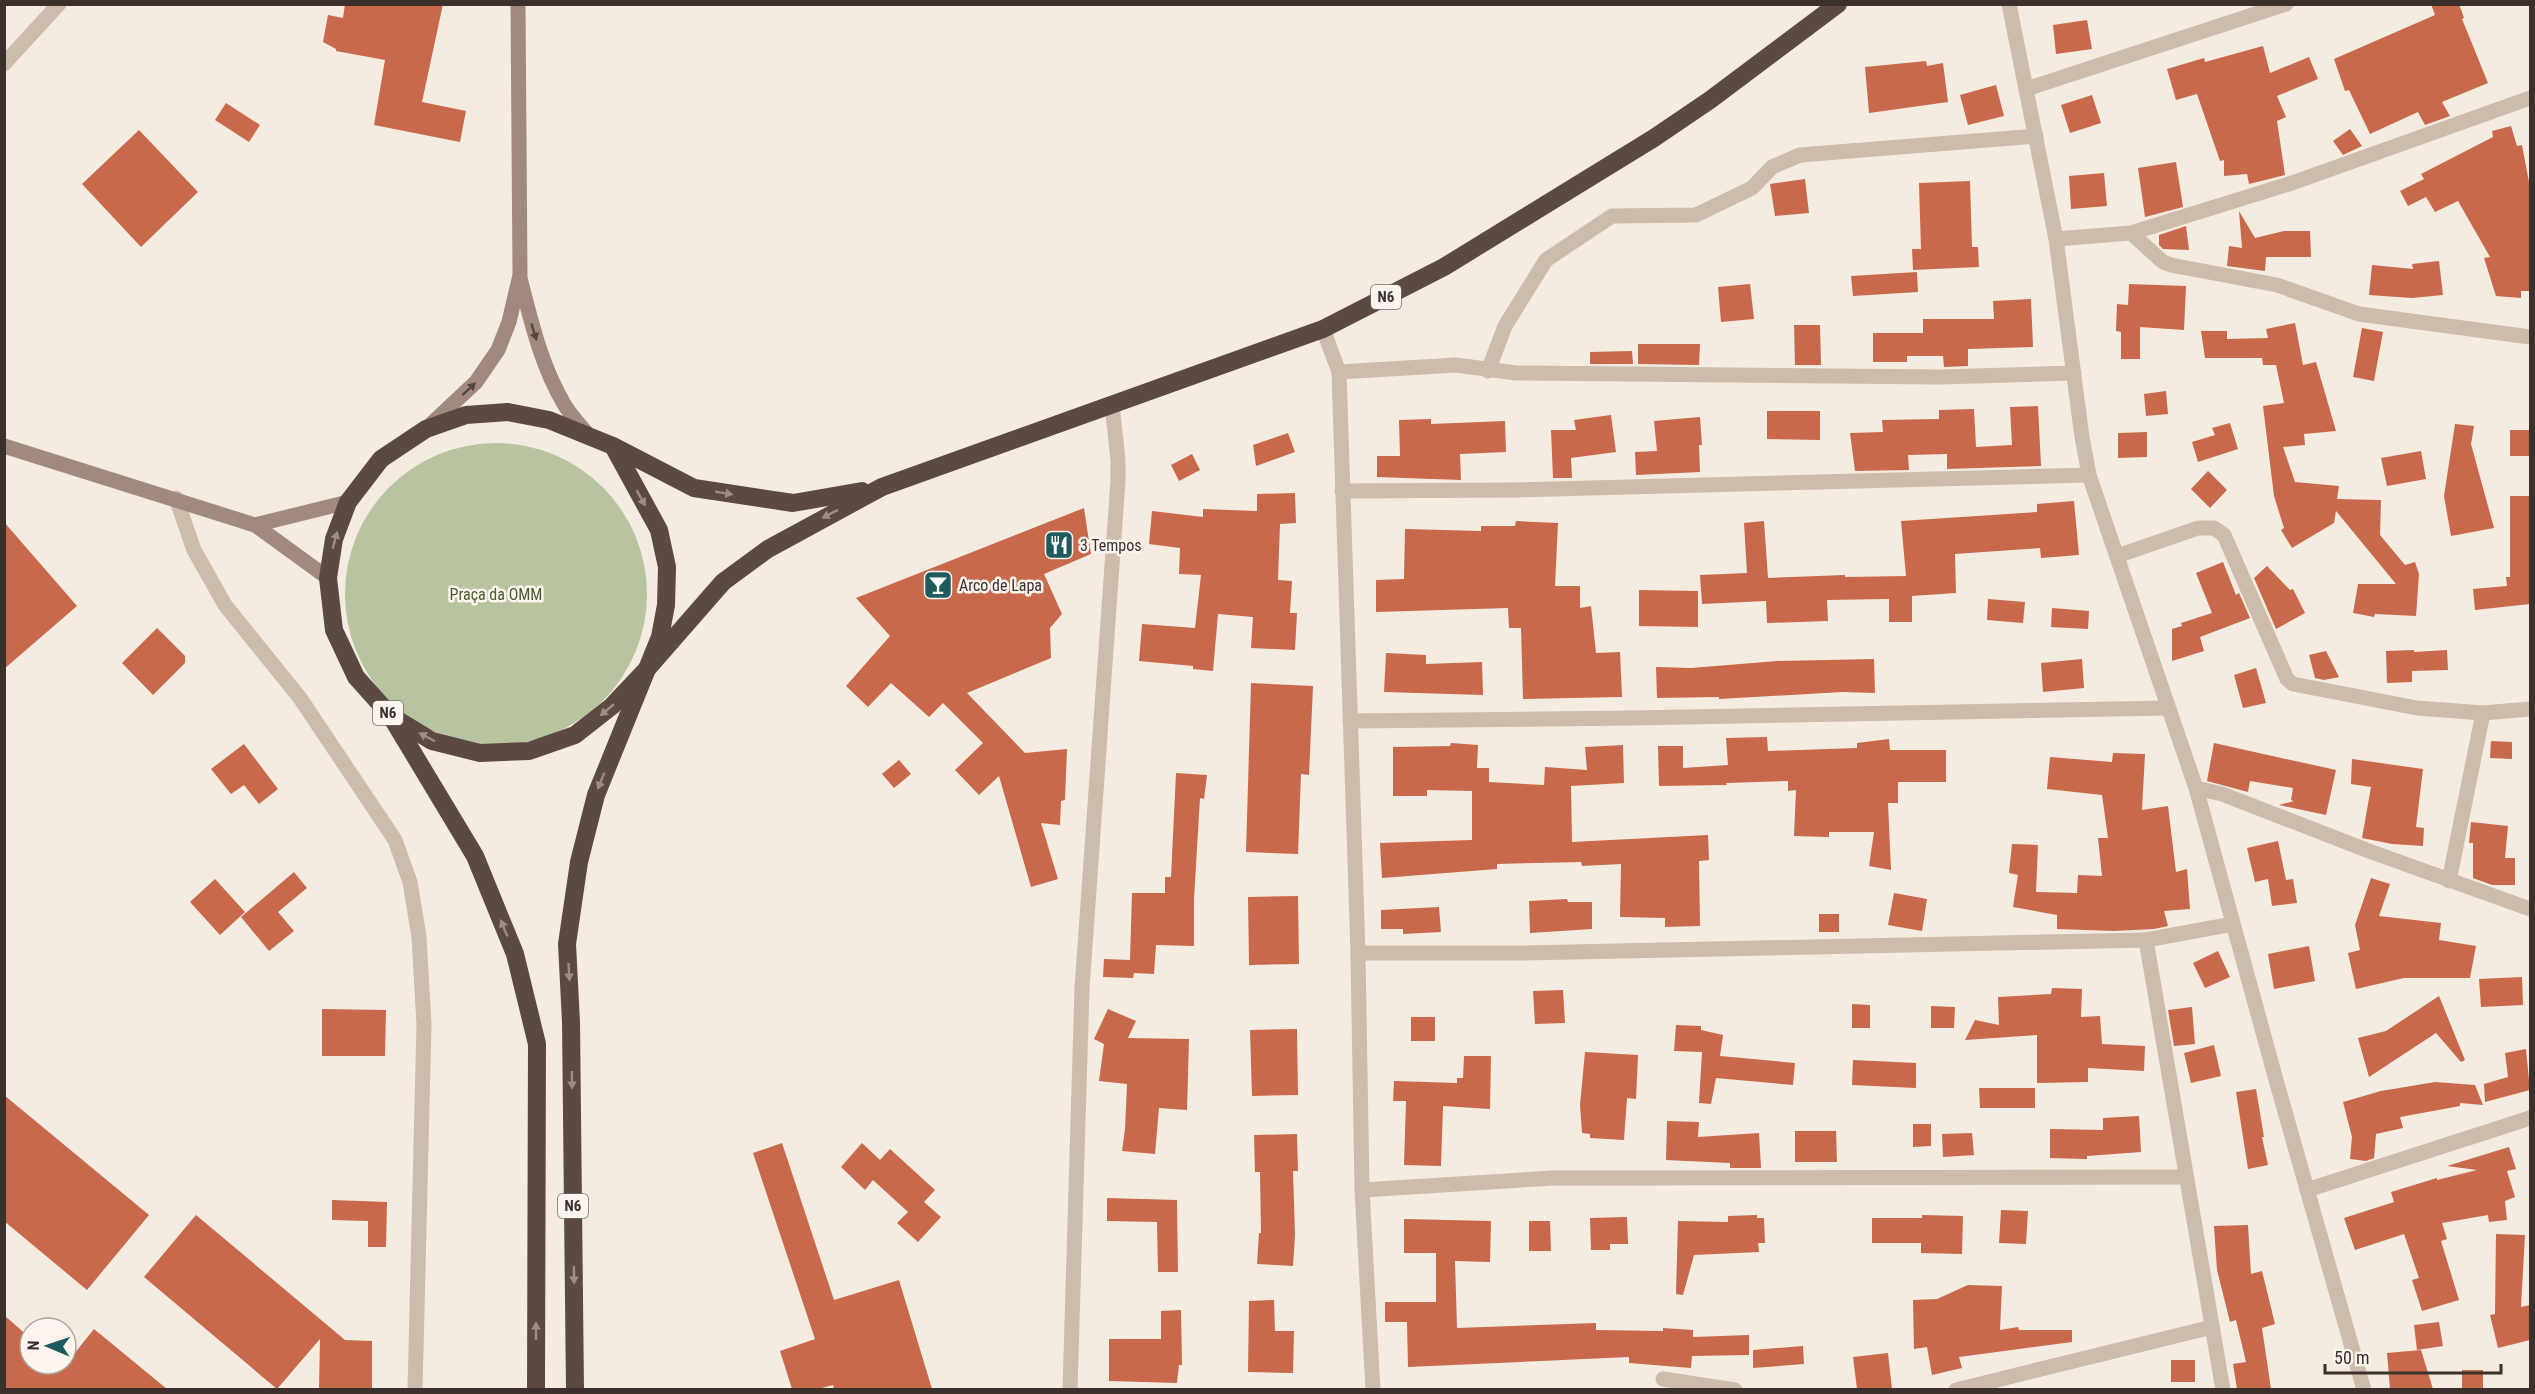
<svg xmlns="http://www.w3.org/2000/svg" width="2535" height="1394" font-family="'Roboto Condensed',sans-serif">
	<rect width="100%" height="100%" fill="#f4ebe1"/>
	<circle fill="#b8c4a0" cx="496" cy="594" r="151"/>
	<g fill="#c8694b">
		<polygon points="345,4 443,4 422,102 466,111 460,142 374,125 385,60 336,51 336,49 323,42 328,15 343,18"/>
		<polygon points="2431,4 2459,4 2464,18 2462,19 2488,83 2442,102 2450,116 2425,125 2418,112 2370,134 2349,90 2345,91 2334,59 2435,15"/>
		<polygon points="2087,20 2092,49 2056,54 2053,25"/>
		<polygon points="2263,46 2270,73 2309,57 2318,79 2277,96 2286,117 2277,121 2285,175 2249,184 2247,174 2224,176 2224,160 2220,161 2197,94 2176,100 2167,69 2204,58 2205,62"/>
		<polygon points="1926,61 1927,66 1943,63 1948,102 1869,113 1865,67"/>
		<polygon points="1996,85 2004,116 1968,125 1960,95"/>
		<polygon points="2092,95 2101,123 2070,133 2061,105"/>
		<polygon points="226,103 260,125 249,142 215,120"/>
		<polygon points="2511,126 2517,146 2522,145 2530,187 2530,291 2521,291 2521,298 2496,296 2484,258 2490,257 2458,201 2435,212 2426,197 2408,206 2400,191 2424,179 2421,174 2493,137 2492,131"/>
		<polygon points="2350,129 2362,146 2343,155 2333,141"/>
		<polygon points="139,130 198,192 141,247 82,184"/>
		<polygon points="2176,162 2183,207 2145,217 2138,168"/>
		<polygon points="2104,173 2107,206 2071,209 2069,176"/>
		<polygon points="1805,179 1809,213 1775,216 1770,184"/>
		<polygon points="1970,181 1972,247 1978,247 1979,267 1913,270 1912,249 1921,249 1919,183"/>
		<polygon points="2239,211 2255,238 2284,231 2310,231 2311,257 2266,257 2265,271 2227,266 2229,246 2242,248"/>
		<polygon points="2186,226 2189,250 2163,249 2159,245 2159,235"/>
		<polygon points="2439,261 2443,295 2412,298 2369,295 2372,265 2413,269 2412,264"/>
		<polygon points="1917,272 1918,292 1853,296 1851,276"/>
		<polygon points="1750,284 1754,319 1721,322 1718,287"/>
		<polygon points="2129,284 2186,286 2184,330 2140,327 2140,359 2121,359 2121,332 2116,331 2117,304 2128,305"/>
		<polygon points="2031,299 2033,347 1968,349 1968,366 1944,367 1943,356 1907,356 1907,362 1873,362 1873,333 1923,333 1923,319 1994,319 1993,301"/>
		<polygon points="2295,323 2303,365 2316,362 2336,431 2304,434 2305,445 2283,447 2295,482 2339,486 2337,499 2381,500 2380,535 2405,565 2415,562 2419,574 2416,616 2375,614 2374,617 2353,613 2358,584 2396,584 2336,511 2334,523 2292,548 2281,530 2284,528 2274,496 2263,406 2284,403 2276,365 2263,365 2262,358 2205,358 2201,331 2227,331 2227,339 2268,338 2266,329"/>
		<polygon points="1794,325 1820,325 1821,365 1795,365"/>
		<polygon points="2362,328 2383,332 2374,381 2353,377"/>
		<polygon points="1638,344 1700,344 1699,365 1638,364"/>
		<polygon points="1632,351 1633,364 1590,364 1590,352"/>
		<polygon points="2166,391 2168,414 2146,416 2144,394"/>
		<polygon points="2038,406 2041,466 1947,469 1947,454 1908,455 1909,470 1855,471 1850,433 1883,432 1882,420 1939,419 1939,410 1974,409 1976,447 2012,445 2010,407"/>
		<polygon points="1767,411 1820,411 1820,440 1767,439"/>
		<polygon points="1611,415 1616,452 1571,458 1572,478 1553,478 1551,430 1576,430 1574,420"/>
		<polygon points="1700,417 1702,445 1699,445 1700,472 1636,475 1635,452 1657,451 1654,421"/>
		<polygon points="1431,419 1431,424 1505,421 1506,452 1460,454 1461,480 1377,477 1377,456 1400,456 1399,420"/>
		<polygon points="2230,423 2238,449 2198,462 2192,442 2215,435 2212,428"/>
		<polygon points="2455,424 2474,426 2471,444 2494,528 2451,536 2444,496"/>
		<rect x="2510" y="430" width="20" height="26"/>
		<polygon points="2147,432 2147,457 2118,458 2118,433"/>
		<polygon points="1288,433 1295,452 1256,466 1253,445"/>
		<polygon points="2421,451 2426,479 2387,486 2381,458"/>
		<polygon points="1192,454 1200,470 1179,481 1171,465"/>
		<polygon points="2208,471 2227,490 2210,508 2191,489"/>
		<polygon points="1295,493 1296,523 1280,524 1278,580 1292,581 1290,613 1297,613 1295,650 1251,648 1253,617 1218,614 1213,671 1193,669 1193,666 1139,661 1142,624 1195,628 1201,575 1179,574 1180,548 1149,544 1152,511 1203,517 1203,509 1257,511 1257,494"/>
		<polygon points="2510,496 2530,496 2530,604 2475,610 2473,589 2507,586 2506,577 2510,577"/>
		<polygon points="2074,501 2079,555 2041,558 2040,548 1955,554 1956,593 1912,596 1912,622 1889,622 1889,599 1827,600 1828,621 1767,623 1766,601 1702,604 1700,575 1747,573 1744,523 1764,521 1768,578 1845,575 1845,577 1906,576 1901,521 2037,512 2037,504"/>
		<polygon points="1084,508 1091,554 1044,574 1062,614 1050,628 1051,658 967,693 1025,753 1067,749 1065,800 1061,801 1060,825 1041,823 1058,879 1031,887 999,776 979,795 955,770 983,743 943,703 929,717 891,683 868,707 846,686 890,636 856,598"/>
		<polygon points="1516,521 1558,523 1555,586 1580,586 1580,608 1591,606 1596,653 1620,652 1622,697 1523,699 1521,628 1509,628 1508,608 1376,612 1376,580 1404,579 1405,529 1481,531 1481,526 1515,526"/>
		<polygon points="4,522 77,606 4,669"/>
		<polygon points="2223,562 2236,595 2239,593 2250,618 2200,637 2204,651 2172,661 2172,629 2182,626 2181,623 2212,613 2196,573"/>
		<polygon points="2267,566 2290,590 2293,589 2305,613 2276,629 2254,578"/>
		<polygon points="1639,590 1698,591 1698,627 1639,626"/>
		<polygon points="1988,599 2025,602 2023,623 1987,620"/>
		<polygon points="2052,608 2089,611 2088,629 2051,627"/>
		<polygon points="157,628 185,656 185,663 153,695 122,663"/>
		<polygon points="2414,650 2414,652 2447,650 2448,670 2412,671 2412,682 2387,683 2386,651"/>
		<polygon points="2326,651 2339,677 2324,680 2315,678 2309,655"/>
		<polygon points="1386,653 1426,655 1426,664 1482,662 1483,695 1384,692"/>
		<polygon points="1874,659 1875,693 1842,692 1719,699 1719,697 1657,698 1656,667 1691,668 1777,661"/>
		<polygon points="2082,659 2084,688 2043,692 2041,663"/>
		<polygon points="2256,668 2266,703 2243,708 2234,675"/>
		<polygon points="1251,683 1313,686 1309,775 1301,774 1298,854 1246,852"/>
		<polygon points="1767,737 1768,751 1857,748 1857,743 1889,739 1890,750 1946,750 1946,782 1898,782 1898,803 1888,803 1891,870 1869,866 1874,832 1829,832 1829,837 1794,836 1796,790 1788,791 1788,781 1726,783 1727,785 1659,786 1658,746 1683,746 1683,768 1728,765 1726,738"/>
		<polygon points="2491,741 2512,742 2512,759 2490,758"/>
		<polygon points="1451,743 1478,745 1477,768 1489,768 1489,782 1544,785 1545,767 1587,770 1585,747 1623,745 1624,783 1571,786 1572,842 1708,835 1709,860 1699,861 1700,926 1665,927 1665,918 1620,917 1621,864 1582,866 1581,862 1497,864 1497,869 1382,878 1380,843 1472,840 1472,791 1427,790 1427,796 1393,796 1393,747 1450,746"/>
		<polygon points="2214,743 2336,770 2326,815 2279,805 2294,801 2291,800 2293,788 2250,781 2248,792 2207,781"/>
		<polygon points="244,744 278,789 259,804 244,785 231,794 211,769"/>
		<polygon points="2113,753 2145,754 2142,810 2168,806 2176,872 2187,869 2190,909 2164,911 2168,926 2154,929 2114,931 2057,929 2057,915 2013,907 2018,875 2009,873 2012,844 2038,845 2036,892 2077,893 2078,875 2102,876 2098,838 2108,838 2102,795 2047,789 2050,757 2112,762"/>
		<polygon points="2352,759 2423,769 2416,827 2424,828 2423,846 2392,844 2362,838 2371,787 2351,784"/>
		<polygon points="899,760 911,774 894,788 882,774"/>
		<polygon points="1176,773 1207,775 1204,799 1200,798 1194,899 1194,946 1156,945 1154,974 1134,973 1133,978 1103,977 1104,959 1130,960 1132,893 1165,893 1165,877 1171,877"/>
		<polygon points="2471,822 2508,826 2505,858 2515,858 2515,885 2492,885 2473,878 2473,843 2469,843"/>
		<polygon points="2278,841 2286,880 2293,879 2297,903 2272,906 2268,879 2255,882 2247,848"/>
		<polygon points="294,872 307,888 278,912 294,931 269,951 241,917"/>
		<polygon points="2371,878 2390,884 2379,916 2441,923 2439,940 2476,946 2470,978 2404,978 2356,989 2348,953 2360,950 2355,925"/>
		<polygon points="215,879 245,912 220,935 190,902"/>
		<polygon points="1894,893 1927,899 1922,931 1888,925"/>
		<polygon points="1298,896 1299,964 1249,965 1248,897"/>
		<polygon points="1567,899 1568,902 1592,902 1592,929 1530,933 1529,901"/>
		<polygon points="1439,907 1441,932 1403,934 1403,929 1381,929 1381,910"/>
		<rect x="1819" y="914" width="20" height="18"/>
		<polygon points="2309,946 2315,981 2274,989 2268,954"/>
		<polygon points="2218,951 2230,977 2205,988 2193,963"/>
		<polygon points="2522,977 2523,1005 2481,1007 2479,979"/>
		<polygon points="2052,988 2082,989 2081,1017 2100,1016 2102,1044 2145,1046 2144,1071 2088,1068 2088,1082 2037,1083 2037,1035 1965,1040 1975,1020 1999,1025 1998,997 2051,994"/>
		<polygon points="1563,990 1565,1023 1535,1024 1533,991"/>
		<polygon points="2439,996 2465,1060 2461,1062 2436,1033 2369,1077 2358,1038 2386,1031"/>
		<polygon points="1852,1004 1870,1005 1870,1028 1852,1028"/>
		<polygon points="1931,1006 1955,1007 1954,1028 1931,1028"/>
		<polygon points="2192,1007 2195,1044 2174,1046 2168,1010"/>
		<polygon points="322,1009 386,1010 385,1056 322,1056"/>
		<polygon points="1108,1009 1136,1021 1128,1038 1189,1039 1187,1110 1159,1108 1155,1154 1122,1151 1125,1129 1127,1084 1099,1081 1104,1044 1094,1039"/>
		<rect x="1411" y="1017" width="24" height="24"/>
		<polygon points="1676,1025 1701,1026 1701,1030 1723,1035 1720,1056 1795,1063 1793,1085 1716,1078 1711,1104 1699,1103 1702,1052 1674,1051"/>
		<polygon points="1297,1029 1298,1095 1252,1096 1250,1030"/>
		<polygon points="2214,1045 2221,1076 2191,1083 2184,1053"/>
		<polygon points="2526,1049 2530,1090 2485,1102 2484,1084 2508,1077 2505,1053"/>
		<polygon points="1585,1052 1638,1055 1636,1099 1627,1098 1624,1140 1590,1138 1590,1134 1582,1133 1580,1105"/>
		<polygon points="1464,1056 1491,1056 1490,1109 1443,1106 1441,1166 1404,1165 1406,1101 1393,1101 1394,1081 1457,1083 1457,1078 1463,1078"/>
		<polygon points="1853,1060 1916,1063 1916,1088 1852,1085"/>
		<polygon points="2435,1082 2475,1085 2483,1105 2460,1103 2460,1106 2400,1117 2403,1128 2376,1134 2374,1158 2366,1161 2350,1159 2352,1137 2343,1102 2381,1091"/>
		<polygon points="1979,1088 2035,1088 2035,1108 1980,1108"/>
		<polygon points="2256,1089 2264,1137 2262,1137 2268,1165 2248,1169 2236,1092"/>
		<polygon points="4,1095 149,1215 87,1290 4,1221"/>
		<polygon points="2139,1116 2141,1152 2087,1156 2087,1159 2050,1158 2050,1129 2103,1130 2103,1118"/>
		<polygon points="1667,1121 1699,1122 1698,1137 1759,1133 1761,1168 1730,1168 1730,1163 1666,1160"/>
		<polygon points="1913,1124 1931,1124 1931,1146 1913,1147"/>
		<polygon points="1795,1131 1836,1131 1837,1162 1795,1162"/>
		<polygon points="1972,1133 1974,1155 1943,1157 1942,1134"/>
		<polygon points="1297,1134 1298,1171 1293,1171 1295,1235 1293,1266 1257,1264 1259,1233 1261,1233 1260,1172 1255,1172 1254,1135"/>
		<polygon points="782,1143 834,1300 899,1280 932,1389 834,1389 833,1385 818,1389 792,1389 780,1351 815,1339 753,1153"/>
		<polygon points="862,1143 880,1160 890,1149 935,1190 924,1202 941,1217 918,1242 897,1223 908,1212 873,1180 865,1190 841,1167"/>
		<polygon points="2509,1147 2516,1169 2507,1171 2515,1197 2505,1201 2507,1220 2489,1222 2488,1215 2442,1223 2447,1239 2441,1241 2459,1300 2422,1311 2412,1280 2419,1278 2404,1234 2355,1250 2344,1218 2394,1202 2391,1192 2437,1178 2437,1180 2477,1170 2447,1166"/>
		<polygon points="1107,1198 1177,1200 1178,1272 1158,1272 1157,1222 1107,1221"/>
		<polygon points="332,1200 387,1202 386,1247 368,1247 368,1221 332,1220"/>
		<polygon points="2001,1210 2028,1211 2026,1244 1999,1243"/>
		<polygon points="196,1215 345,1340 372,1341 372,1389 319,1389 320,1339 277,1389 144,1277"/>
		<polygon points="1757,1215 1757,1218 1764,1218 1765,1243 1758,1243 1759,1252 1694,1255 1683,1295 1676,1294 1678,1221 1728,1222 1728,1216"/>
		<polygon points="1922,1215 1963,1216 1962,1254 1921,1253 1921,1243 1872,1243 1872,1218 1922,1218"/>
		<polygon points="1627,1217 1628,1244 1610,1244 1610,1250 1591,1250 1590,1218"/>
		<polygon points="1404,1219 1491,1221 1490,1262 1455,1261 1457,1328 1596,1323 1596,1330 1663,1331 1663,1328 1693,1330 1693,1337 1749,1335 1749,1355 1692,1356 1691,1368 1629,1363 1629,1357 1408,1367 1407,1322 1385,1322 1385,1302 1436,1302 1436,1253 1404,1253"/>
		<polygon points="1529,1221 1550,1221 1551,1251 1529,1251"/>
		<polygon points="2248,1225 2251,1274 2262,1271 2275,1324 2262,1328 2271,1389 2237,1389 2233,1364 2246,1362 2236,1320 2230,1322 2217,1270 2214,1226"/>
		<polygon points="2496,1234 2525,1235 2521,1307 2530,1305 2530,1340 2498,1348 2490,1315 2495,1314"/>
		<polygon points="1968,1285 2002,1286 2000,1330 2018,1327 2019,1330 2072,1330 2072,1342 1959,1357 1962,1368 1932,1375 1927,1347 1914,1349 1913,1300 1937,1299"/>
		<polygon points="1274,1300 1275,1331 1294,1331 1293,1373 1248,1372 1249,1301"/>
		<polygon points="1181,1310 1182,1365 1179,1365 1177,1383 1109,1381 1109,1339 1161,1339 1161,1311"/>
		<polygon points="4,1315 30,1338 30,1364 66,1364 94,1329 167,1389 4,1389"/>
		<polygon points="2439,1322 2443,1346 2417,1350 2414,1325"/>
		<polygon points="1803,1346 1804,1364 1753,1368 1753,1350"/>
		<polygon points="2421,1350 2433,1389 2390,1389 2387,1353"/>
		<polygon points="1888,1353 1892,1389 1857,1389 1853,1357"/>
		<rect x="2171" y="1360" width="24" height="22"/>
		<rect x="2462" y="1370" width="21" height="19"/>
	</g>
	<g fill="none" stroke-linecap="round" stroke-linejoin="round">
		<g stroke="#cdbbac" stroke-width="15">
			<polyline points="2009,4 2056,239 2082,437 2089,475 2196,788 2276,1080 2364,1390"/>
			<polyline points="4,64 59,4"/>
			<polyline points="2026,89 2286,4"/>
			<polyline points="2131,233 2163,262 2171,265 2277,285 2359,314 2530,337"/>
			<polyline points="2056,239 2131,233 2292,183 2530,98"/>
			<polyline points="1323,329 1339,372 1358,953 1362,1190 1373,1390"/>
			<polyline points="1488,371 1505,326 1546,260 1612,216 1696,215 1752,188 1772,167 1800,155 2036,136"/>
			<polyline points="1339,372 1456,365 1516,373 1942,377 2074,373"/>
			<polyline points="1342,491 1513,490 2089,475"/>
			<polyline points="176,498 194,550 225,605 300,698 395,840 410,882 419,937 424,1024 415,1390"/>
			<polyline points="2117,556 2198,528 2214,528 2224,535 2287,679 2293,684 2417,708 2483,713 2530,709"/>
			<polyline points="1350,721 1633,718 2168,708"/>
			<polyline points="2196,788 2222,794 2369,851 2530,909"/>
			<polyline points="2449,881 2483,713"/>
			<polyline points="2146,940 2233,924"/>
			<polyline points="1358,953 1522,953 2146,940 2223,1390"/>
			<polyline points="1362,1190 1553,1178 2185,1177"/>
			<polyline points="2307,1190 2530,1118"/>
			<polyline points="1663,1379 1735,1390"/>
			<polyline points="1070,1390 1082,988 1118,481 1118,460 1112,405"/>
			<polyline points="1956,1390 2212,1327"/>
		</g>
		<g stroke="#a18a7d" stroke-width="15">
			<path d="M520,278C531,321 541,365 564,404C571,416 581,426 590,437"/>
			<polyline points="428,427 476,382 498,350 509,322 520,275 518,4"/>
			<polyline points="4,446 255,525 328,578"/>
			<polyline points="255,525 348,502"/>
		</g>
		<g stroke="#5c4a42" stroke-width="18">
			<polyline points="613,446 659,530 667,567 666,605 660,637 647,669 612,706 575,735 529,751 480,753 432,741 391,716 356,677 334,630 328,578 334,539 348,502 381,459 426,429 466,415 508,412 549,420 613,446 694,488 793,503 862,491"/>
			<polyline points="392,718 475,856 515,954 537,1044 536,1390"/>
			<polyline points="575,1390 571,1022 567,944 579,862 596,795 647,669 723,582 768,549 882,487 1323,329 1444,267 1654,138 1710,100 1838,4"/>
		</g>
	</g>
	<defs><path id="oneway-solid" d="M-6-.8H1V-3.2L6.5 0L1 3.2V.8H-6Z" transform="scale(1.5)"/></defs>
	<g fill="#544640">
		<use href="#oneway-solid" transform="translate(534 332) rotate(73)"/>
		<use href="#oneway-solid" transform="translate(469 389) rotate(-43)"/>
	</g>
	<g fill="#9c8e87">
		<use href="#oneway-solid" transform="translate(724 493) rotate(9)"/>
		<use href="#oneway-solid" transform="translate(641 498) rotate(61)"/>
		<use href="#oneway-solid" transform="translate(830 514) rotate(153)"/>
		<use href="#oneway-solid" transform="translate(335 540) rotate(-75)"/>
		<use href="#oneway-solid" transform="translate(607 710) rotate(140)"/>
		<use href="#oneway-solid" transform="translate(427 737) rotate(-152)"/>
		<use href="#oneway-solid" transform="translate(601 781) rotate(112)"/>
		<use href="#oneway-solid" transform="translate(504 928) rotate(-112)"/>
		<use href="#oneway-solid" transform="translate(569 972) rotate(87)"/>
		<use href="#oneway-solid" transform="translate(572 1080) rotate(89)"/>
		<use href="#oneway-solid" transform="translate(574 1275) rotate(89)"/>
		<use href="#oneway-solid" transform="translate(536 1331) rotate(-90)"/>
	</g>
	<defs>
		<g id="restaurant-square" transform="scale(1.5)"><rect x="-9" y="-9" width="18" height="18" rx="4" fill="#1f5a5e" stroke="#fbf5ee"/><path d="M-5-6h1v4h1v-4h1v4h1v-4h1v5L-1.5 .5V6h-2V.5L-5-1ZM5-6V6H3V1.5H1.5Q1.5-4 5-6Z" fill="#fff"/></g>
		<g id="bar-square" transform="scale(1.5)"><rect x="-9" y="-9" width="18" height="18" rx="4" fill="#1f5a5e" stroke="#fbf5ee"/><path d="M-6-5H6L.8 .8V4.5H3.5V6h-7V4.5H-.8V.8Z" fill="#fff"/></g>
	</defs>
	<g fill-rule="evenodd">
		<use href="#restaurant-square" x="1059" y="545"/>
		<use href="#bar-square" x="938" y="585"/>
	</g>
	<g text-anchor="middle" stroke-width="5" stroke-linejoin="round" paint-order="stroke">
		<g fill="#fbf5ee" stroke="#756b66" stroke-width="1.5">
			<rect x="1371" y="285" width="30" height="24" rx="4.5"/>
			<rect x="373" y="701" width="30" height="24" rx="4.5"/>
			<rect x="558" y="1194" width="30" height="24" rx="4.5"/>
		</g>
		<g font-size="15" font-weight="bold" fill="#3b302b">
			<text x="1386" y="302">N6</text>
			<text x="388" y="718">N6</text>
			<text x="573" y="1211">N6</text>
		</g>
		<g font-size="16" fill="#3b302b" stroke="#fbf5ee" text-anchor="start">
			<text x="1080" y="551">3 Tempos</text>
			<text x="959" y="591">Arco de Lapa</text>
		</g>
		<g font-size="16" fill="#4a5a2e" stroke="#fbf5ee">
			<text x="496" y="600">Praça da OMM</text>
		</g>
	</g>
	<rect width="2535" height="1394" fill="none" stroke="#3b302b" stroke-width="12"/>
	<g transform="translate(48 1346) rotate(272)"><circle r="28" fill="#fbf5ee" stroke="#aea6a0" stroke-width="1.5"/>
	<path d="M0-4.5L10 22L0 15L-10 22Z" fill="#1f5a5e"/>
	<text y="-9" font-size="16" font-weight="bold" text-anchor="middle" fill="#3b302b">N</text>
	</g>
	<path d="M2325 1364v9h176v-9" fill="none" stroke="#3b302b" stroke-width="3"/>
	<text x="2334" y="1364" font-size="18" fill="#3b302b" stroke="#fbf5ee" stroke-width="4.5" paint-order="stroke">50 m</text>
</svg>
